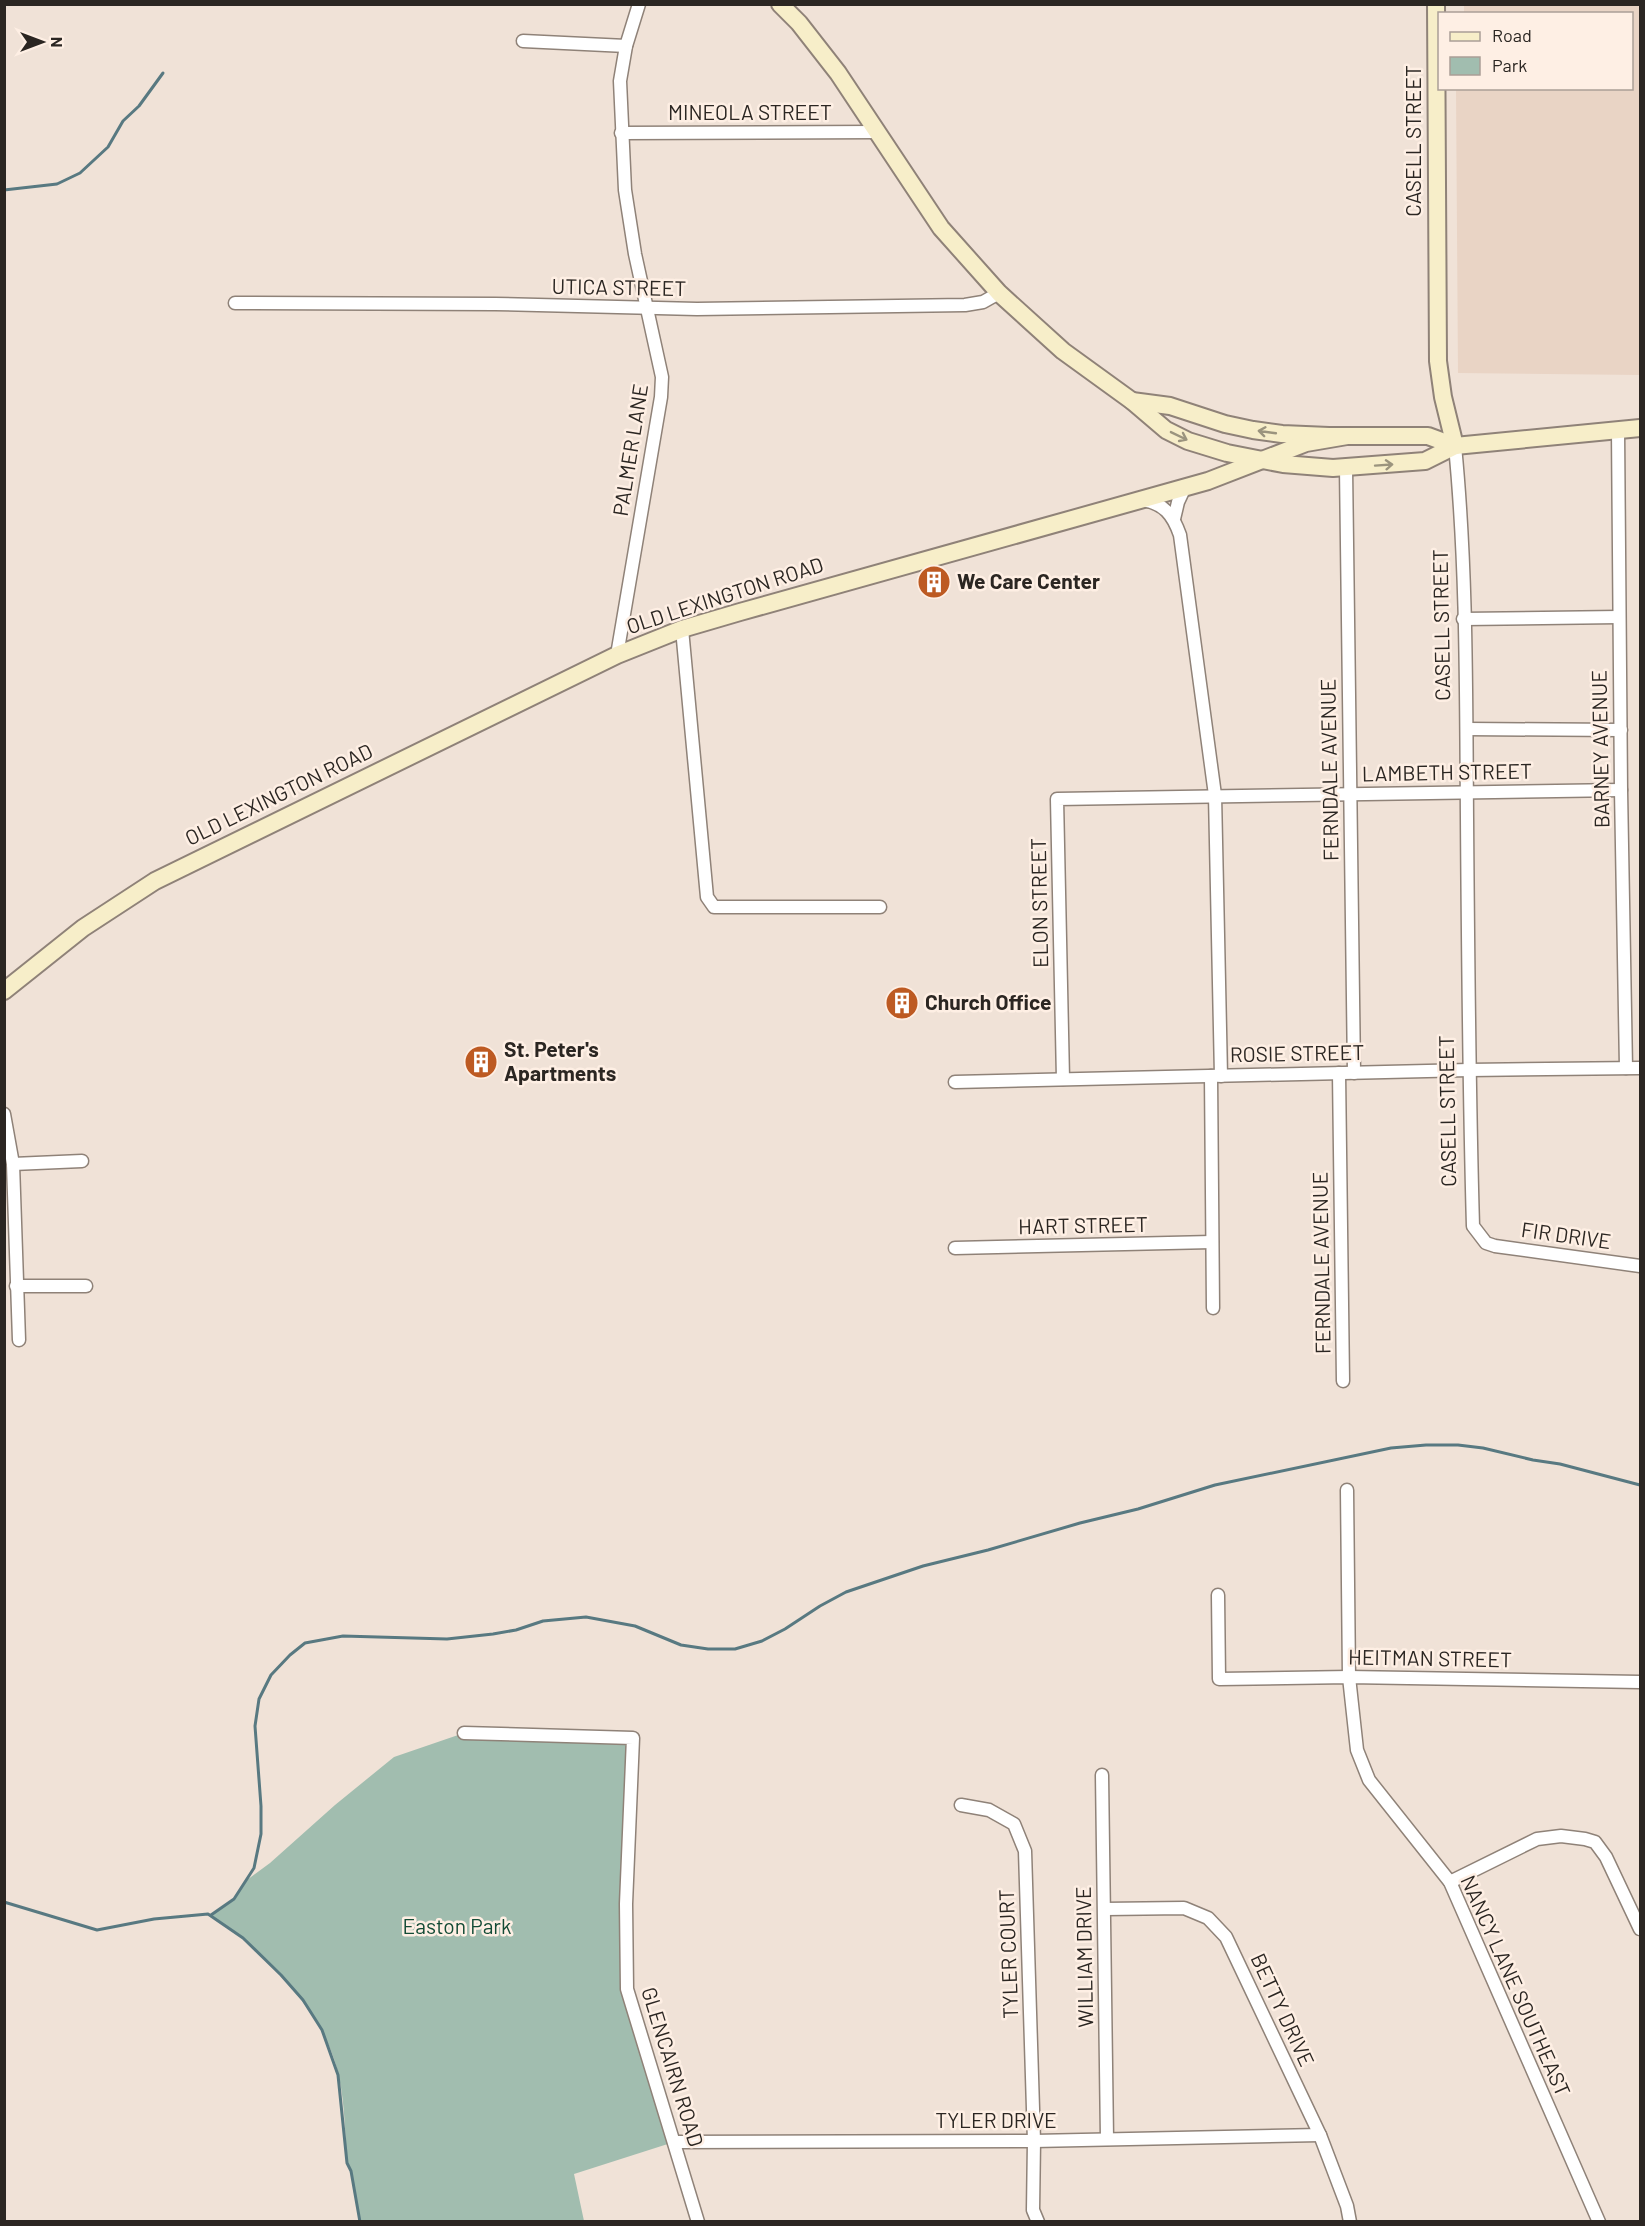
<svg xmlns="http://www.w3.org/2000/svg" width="1645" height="2226" font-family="Barlow,sans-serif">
	<rect width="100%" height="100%" fill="#f0e2d7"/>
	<polygon fill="#e9d4c5" points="1464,5 1640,5 1640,375 1458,373 1456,89 1632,88 1632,14 1464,13"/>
	<path fill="#a1bdaf" d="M464,1733L633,1738L627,1988L674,2142L574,2174L584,2221H360L351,2171L347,2163C345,2135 345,2105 339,2077C327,2021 287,1980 247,1943C236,1932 222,1926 211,1915L234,1899L247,1880L270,1863L335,1805L394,1757Z"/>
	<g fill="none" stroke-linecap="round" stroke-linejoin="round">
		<g stroke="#587981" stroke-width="3">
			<polyline points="4,190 57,184 80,173 108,147 123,121 139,106 163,73"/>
			<polyline points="4,1902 97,1930 154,1919 208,1914 243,1938 281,1975 303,2000 322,2030 338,2075 347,2163 351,2171 360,2222"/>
			<polyline points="211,1915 234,1899 254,1868 261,1834 261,1806 255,1726 259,1699 271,1675 290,1655 305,1643 343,1636 447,1639 493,1634 516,1630 543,1621 586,1617 635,1626 681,1645 708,1649 735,1649 762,1641 785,1629 820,1606 846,1592 923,1566 988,1550 1080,1523 1138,1509 1215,1485 1391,1448 1426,1445 1458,1445 1483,1448 1533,1460 1560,1464 1640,1485"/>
		</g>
		<g stroke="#8f8278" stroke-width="15">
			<g id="street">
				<polyline points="523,41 626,46"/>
				<polyline points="621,133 878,132"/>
				<polyline points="235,303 495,304 697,309 965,305 983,302 999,293"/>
				<polyline points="1618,430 1621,790 1626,1068"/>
				<path d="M1455,446C1467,569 1466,694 1467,818C1468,954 1469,1090 1473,1226L1486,1243L1495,1246L1640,1266"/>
				<polyline points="1346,468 1354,1073"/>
				<path d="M1142,500C1164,503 1173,515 1180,535L1215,795L1221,1076"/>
				<polyline points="1174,519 1178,502 1185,487"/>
				<polyline points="1463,619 1619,617"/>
				<polyline points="682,629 707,897 714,907 880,907"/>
				<polyline points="617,655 661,397 662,377 635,254 625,190 620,81 626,46 639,4"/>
				<polyline points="1467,729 1621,730"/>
				<polyline points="1339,1073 1343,1381"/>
				<polyline points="1211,1076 1213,1308"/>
				<polyline points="1063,1079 1057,799 1621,790"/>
				<polyline points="955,1082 1469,1070 1640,1068"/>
				<polyline points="4,1114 13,1164 19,1340"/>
				<polyline points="13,1164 82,1161"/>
				<polyline points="955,1248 1212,1242"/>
				<polyline points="16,1286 86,1286"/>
				<polyline points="1347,1490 1349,1677 1357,1750 1369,1780 1450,1882 1599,2222"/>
				<polyline points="1218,1595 1219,1679 1349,1677 1640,1682"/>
				<polyline points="464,1733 633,1738 626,1904 627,1989 698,2222"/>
				<polyline points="1102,1775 1107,2139"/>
				<polyline points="961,1805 989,1810 1014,1824 1025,1851 1034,2141 1033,2210 1038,2222"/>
				<polyline points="1450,1882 1537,1839 1561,1836 1585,1839 1595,1842 1606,1857 1640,1929"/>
				<polyline points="1105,1909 1184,1908 1208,1918 1226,1937 1320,2135 1347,2206 1350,2222"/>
				<polyline points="674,2142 1034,2141 1320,2135"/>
			</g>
		</g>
		<g stroke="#8f8278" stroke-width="20">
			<g id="secondary">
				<polyline points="780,4 799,23 838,73 941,228 999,293 1063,351 1132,401 1166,430 1188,441 1227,453 1283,464 1333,468 1425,461 1455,446 1640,428"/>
				<polyline points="1436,4 1438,361 1443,397 1455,446"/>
				<polyline points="1132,401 1170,406 1225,424 1253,430 1282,434 1329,436 1428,436 1455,446"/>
				<polyline points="4,991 83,928 155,881 617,655 682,629 740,612 1208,481 1306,443 1347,436"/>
			</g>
		</g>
		<use href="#street" stroke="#fff" stroke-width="12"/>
		<use href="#secondary" stroke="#f7eec9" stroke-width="16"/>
	</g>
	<defs><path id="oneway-shaft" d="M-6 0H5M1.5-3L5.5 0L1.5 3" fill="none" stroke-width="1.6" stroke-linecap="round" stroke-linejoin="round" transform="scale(1.5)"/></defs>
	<g stroke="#9b947e">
		<use href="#oneway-shaft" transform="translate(1267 432) rotate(-172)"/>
		<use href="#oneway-shaft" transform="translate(1179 436) rotate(26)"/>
		<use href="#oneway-shaft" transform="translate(1384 465) rotate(-4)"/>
	</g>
	<defs>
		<g id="building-disc" transform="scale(1.725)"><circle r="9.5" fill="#bd5a22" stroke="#feefe4"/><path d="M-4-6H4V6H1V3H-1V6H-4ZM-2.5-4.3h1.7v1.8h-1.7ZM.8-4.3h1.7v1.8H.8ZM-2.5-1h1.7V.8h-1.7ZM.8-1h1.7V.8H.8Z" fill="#fff"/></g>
	</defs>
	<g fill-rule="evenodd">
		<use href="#building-disc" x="934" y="582"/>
		<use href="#building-disc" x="902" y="1003"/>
		<use href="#building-disc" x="481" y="1062"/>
	</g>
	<g text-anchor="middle" stroke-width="5" stroke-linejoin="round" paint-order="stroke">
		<g font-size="21" fill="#2b2622" stroke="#feefe4">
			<text x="750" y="120">MINEOLA STREET</text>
			<text transform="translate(1414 141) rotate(-90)" y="7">CASELL STREET</text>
			<text transform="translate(619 288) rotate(1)" y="7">UTICA STREET</text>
			<text transform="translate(631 450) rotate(-81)" y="7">PALMER LANE</text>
			<text transform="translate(725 596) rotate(-18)" y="7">OLD LEXINGTON ROAD</text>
			<text transform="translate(1442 625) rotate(-91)" y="7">CASELL STREET</text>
			<text transform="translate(1601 749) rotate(-91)" y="7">BARNEY AVENUE</text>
			<text transform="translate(1330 770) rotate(-91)" y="7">FERNDALE AVENUE</text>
			<text transform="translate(1447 773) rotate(-1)" y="7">LAMBETH STREET</text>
			<text transform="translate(279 795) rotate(-26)" y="7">OLD LEXINGTON ROAD</text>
			<text transform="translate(1040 903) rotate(-91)" y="7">ELON STREET</text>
			<text transform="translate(1297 1054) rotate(-1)" y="7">ROSIE STREET</text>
			<text transform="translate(1448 1111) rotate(-91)" y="7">CASELL STREET</text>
			<text transform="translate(1083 1226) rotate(-1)" y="7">HART STREET</text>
			<text transform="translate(1566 1236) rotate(8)" y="7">FIR DRIVE</text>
			<text transform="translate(1322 1263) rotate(-91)" y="7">FERNDALE AVENUE</text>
			<text transform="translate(1430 1659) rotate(1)" y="7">HEITMAN STREET</text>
			<text transform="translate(1009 1954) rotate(-92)" y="7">TYLER COURT</text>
			<text transform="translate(1085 1957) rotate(-91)" y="7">WILLIAM DRIVE</text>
			<text transform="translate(1515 1986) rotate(66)" y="7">NANCY LANE SOUTHEAST</text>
			<text transform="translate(1282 2010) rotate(65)" y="7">BETTY DRIVE</text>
			<text transform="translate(672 2067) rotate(73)" y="7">GLENCAIRN ROAD</text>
			<text x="996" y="2128">TYLER DRIVE</text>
		</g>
		<g font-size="21" font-weight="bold" fill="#2b2622" stroke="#feefe4" text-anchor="start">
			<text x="957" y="589">We Care Center</text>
			<text x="925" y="1010">Church Office</text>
			<text x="504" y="1057">St. Peter's<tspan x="504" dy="24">Apartments</tspan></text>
		</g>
		<g font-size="21" fill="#124b35" stroke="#feefe4">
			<text x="457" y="1934">Easton Park</text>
		</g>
	</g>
	<rect width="1645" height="2226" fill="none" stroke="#2b2622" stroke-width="12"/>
	<rect x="1438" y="12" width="195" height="78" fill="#feefe4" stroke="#aa9f96" stroke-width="1.5"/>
	<rect x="1450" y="32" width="30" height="9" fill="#f7eec9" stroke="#aa9f96" stroke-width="1.5"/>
	<text x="1492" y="42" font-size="18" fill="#2b2622">Road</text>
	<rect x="1450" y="57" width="30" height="18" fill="#a1bdaf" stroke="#aa9f96" stroke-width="1.5"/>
	<text x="1492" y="72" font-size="18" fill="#2b2622">Park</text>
	<g transform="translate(42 42) rotate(90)" stroke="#feefe4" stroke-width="4.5" paint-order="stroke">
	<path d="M0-4.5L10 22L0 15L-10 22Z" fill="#2b2622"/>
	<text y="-9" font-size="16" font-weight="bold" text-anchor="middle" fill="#2b2622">N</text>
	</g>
</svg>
